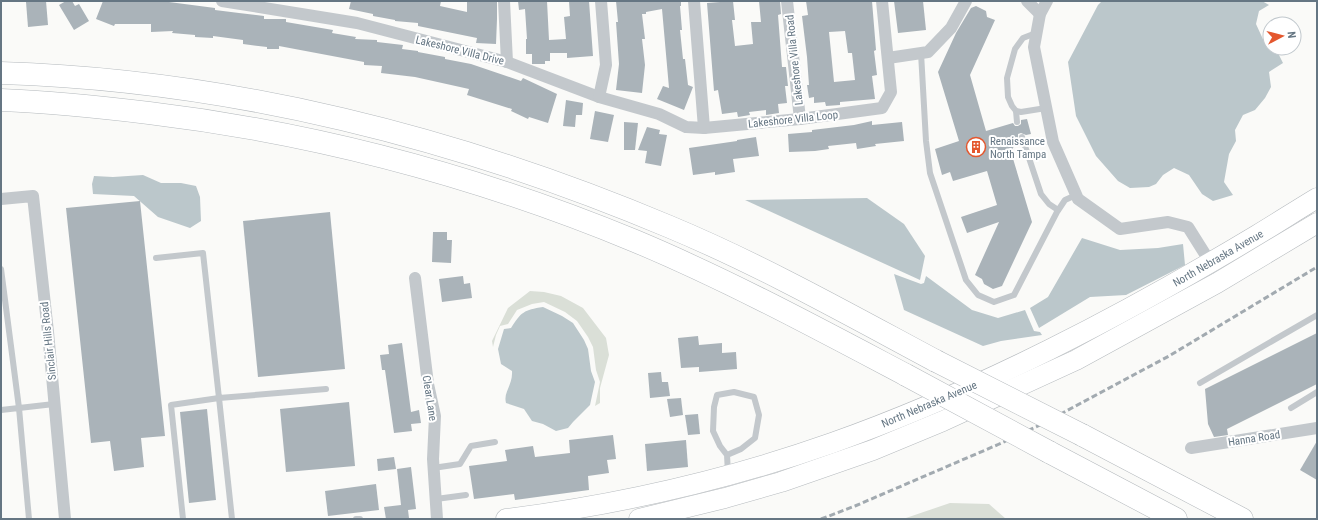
<svg xmlns="http://www.w3.org/2000/svg" width="1318" height="520" font-family="'Roboto Condensed',sans-serif">
	<rect width="100%" height="100%" fill="#fafaf8"/>
	<g fill="#dadfd7">
		<polygon points="530,291 544,292 561,296 583,308 606,338 609,355 600,388 600,403 595,406 600,382 596,370 593,347 588,337 577,321 565,312 544,302 532,304 517,310 508,324 500,326 496,335 493,347 492,341 508,308"/>
		<polygon points="950,503 989,504 1006,519 903,519"/>
	</g>
	<g fill="#bbc7cb">
		<polygon points="1102,1 1262,1 1269,5 1259,11 1256,24 1267,48 1276,49 1283,63 1269,72 1271,87 1265,98 1255,110 1243,115 1235,130 1236,141 1229,154 1224,182 1233,195 1213,201 1202,194 1189,175 1174,168 1163,175 1156,184 1149,187 1130,188 1118,181 1096,156 1076,116 1068,62 1098,5"/>
		<polygon points="143,175 161,183 181,183 196,186 200,197 201,221 190,228 158,217 134,196 93,194 92,184 94,176 113,177"/>
		<polygon points="867,198 904,224 925,256 920,280 745,200"/>
		<polygon points="1082,238 1120,250 1158,248 1183,244 1185,265 1126,295 1090,297 1039,328 1030,308 1048,297"/>
		<polygon points="894,274 921,284 924,283 926,276 972,310 998,318 1025,310 1034,331 1040,332 1042,335 1001,341 983,346 904,310"/>
		<path d="M543,307L562,316L573,323L584,340L588,349L591,371L595,382L590,405L573,422L568,428L556,431L543,424L532,421L524,409L506,403C503,392 513,385 512,371L501,364L498,349L504,329L511,328C521,312 524,310 543,307Z"/>
	</g>
	<g fill="#aab3b9" fill-rule="evenodd">
		<polygon points="46,1 48,25 28,27 26,2"/>
		<polygon points="66,1 72,1 75,6 79,4 89,21 74,30 59,5"/>
		<polygon points="103,1 169,1 169,2 215,8 215,10 239,13 264,16 264,19 286,19 286,22 333,30 332,33 356,37 355,39 377,40 377,42 403,45 402,49 418,51 418,52 445,57 445,59 471,64 521,81 523,78 557,94 548,123 529,117 528,119 511,111 512,109 467,95 469,89 415,77 381,73 382,66 364,65 364,62 279,46 279,49 267,49 267,47 243,44 243,40 213,36 213,38 195,37 195,35 172,33 173,31 151,32 151,24 115,24 114,26 96,19"/>
		<polygon points="351,1 441,1 440,6 467,12 467,1 497,1 497,19 496,44 476,43 477,38 418,26 418,23 395,21 395,20 373,16 373,14 349,9"/>
		<polygon points="518,1 547,1 549,40 566,39 564,17 570,16 569,1 589,1 593,56 567,58 567,53 550,53 550,61 545,61 545,64 532,64 532,54 526,54 526,39 527,39 525,9 519,10"/>
		<polygon points="616,1 681,1 681,6 680,6 682,30 680,30 683,59 685,59 688,85 693,87 684,110 657,99 663,86 669,88 662,9 646,12 646,14 642,14 645,39 642,39 645,65 642,93 616,90 619,64 616,22 618,22"/>
		<polygon points="733,1 735,20 732,20 735,46 753,44 751,22 761,22 759,1 780,1 781,14 778,15 782,67 786,67 788,86 785,86 787,103 778,104 779,113 766,115 766,110 749,112 750,115 738,117 737,112 722,114 718,90 714,91 707,3"/>
		<path d="M806,1H872L876,50L874,51L877,75L872,76L875,99L840,102V105L826,106L825,102L814,103V97L809,98L807,85H809L807,57L802,16L808,15ZM845,31L848,53H852L855,80L834,82L829,32Z"/>
		<polygon points="894,1 923,1 926,30 898,33"/>
		<polygon points="976,6 986,11 987,17 995,20 970,75 986,131 1013,123 1015,126 1018,126 1021,124 1021,120 1027,119 1031,134 1026,135 1021,133 1018,134 1018,138 1012,139 1014,146 1011,152 1032,222 1002,286 993,289 984,284 982,279 975,275 999,222 967,233 961,217 997,205 987,171 953,181 950,172 942,175 935,149 959,141 938,72 956,33 971,8"/>
		<polygon points="566,100 583,103 582,115 576,115 575,127 563,126"/>
		<polygon points="595,111 614,115 608,142 590,139"/>
		<polygon points="872,121 872,125 902,122 904,141 875,144 876,146 857,149 856,143 828,146 829,149 815,151 789,152 788,134 812,132 812,130 854,125"/>
		<polygon points="624,122 638,123 635,150 624,150"/>
		<polygon points="647,127 660,130 659,134 667,135 661,166 645,163 647,151 638,150"/>
		<polygon points="756,137 759,156 733,159 735,172 715,175 715,172 693,175 689,148 737,141 737,140"/>
		<polygon points="140,201 165,436 141,438 144,467 114,471 110,441 91,443 66,208"/>
		<polygon points="330,212 345,369 258,377 243,221"/>
		<polygon points="433,232 447,232 447,240 452,240 451,263 432,262"/>
		<polygon points="463,276 464,284 470,283 472,298 442,302 439,279"/>
		<polygon points="1317,333 1317,384 1227,429 1228,435 1214,437 1208,424 1205,389"/>
		<polygon points="698,336 699,345 722,343 722,353 736,352 737,369 699,372 699,367 681,368 678,338"/>
		<polygon points="402,343 411,412 419,410 421,423 411,424 412,431 394,433 385,370 382,370 380,355 389,354 388,345"/>
		<polygon points="661,372 662,382 668,382 670,396 650,398 648,373"/>
		<polygon points="681,398 683,415 670,417 667,399"/>
		<polygon points="349,402 355,466 286,472 280,409"/>
		<polygon points="207,409 216,500 189,503 180,412"/>
		<polygon points="698,414 700,434 688,435 685,415"/>
		<polygon points="613,435 616,459 607,460 609,473 588,476 589,490 515,500 514,494 474,499 469,466 507,461 505,450 533,446 535,457 570,453 569,440"/>
		<polygon points="686,440 688,467 647,471 645,444"/>
		<polygon points="1317,441 1317,480 1300,470"/>
		<polygon points="394,457 396,469 378,471 377,459"/>
		<polygon points="411,467 416,509 408,510 409,518 386,519 384,507 401,505 397,469"/>
		<polygon points="376,484 379,510 328,516 325,491"/>
	</g>
	<g fill="none" stroke-linecap="round" stroke-linejoin="round">
		<g stroke="#b5babe" stroke-width="21">
			<g id="primary">
				<path d="M506,519C616,505 727,480 832,443C981,390 1122,316 1257,235C1277,223 1297,210 1317,198"/>
				<polyline points="639,519 725,498 781,482 873,450 943,421 1076,360 1217,283 1317,223"/>
			</g>
		</g>
		<g stroke="#b4b9bd" stroke-width="23">
			<g id="highway">
				<path d="M1,73C231,80 459,138 670,227C761,265 850,315 936,361"/>
				<path d="M1,100C51,102 100,107 149,113C316,133 480,177 635,241C728,280 817,328 906,375"/>
				<polyline points="1082,435 1242,519"/>
				<polyline points="1049,452 1176,519"/>
			</g>
		</g>
		<g stroke="#c3c8cc" stroke-width="6">
			<polyline points="921,53 926,141 930,173 966,280 978,295 994,302 1014,295 1057,212 1065,200 1076,195"/>
			<polyline points="1016,111 1021,112 1046,108"/>
			<polyline points="1017,122 1016,111 1012,106 1008,97 1007,78 1015,49 1023,38 1036,33"/>
			<polyline points="1022,137 1041,194 1049,204 1058,210"/>
			<polyline points="156,258 203,253 219,398 326,389"/>
			<polyline points="1,269 19,408 54,404"/>
			<polyline points="1200,383 1317,315"/>
			<polyline points="1291,408 1317,392"/>
			<polyline points="1,410 19,408 29,519"/>
			<polyline points="727,455 741,449 755,438 759,415 754,397 734,392 717,395 714,407 713,431 720,446 727,455 728,473"/>
			<polyline points="433,468 460,464 471,446 495,442"/>
			<polyline points="436,499 466,495"/>
			<polyline points="183,519 171,405 219,398 232,519"/>
			<polyline points="356,519 360,519"/>
		</g>
		<g stroke="#c3c8cc" stroke-width="12">
			<polyline points="222,1 357,23 507,62 599,97 659,114 686,127 704,128 800,119 882,108 891,92 882,1"/>
			<polyline points="504,1 507,62"/>
			<polyline points="694,1 704,128"/>
			<polyline points="787,1 800,119"/>
			<polyline points="1027,1 1040,14"/>
			<polyline points="1047,1 1040,14 1034,47 1053,142 1078,199 1120,229 1168,222 1188,227 1210,262"/>
			<polyline points="888,58 928,52 951,28 966,1"/>
			<polyline points="599,97 606,65 601,1"/>
			<polyline points="1,199 33,196 48,332 65,519"/>
			<polyline points="415,278 428,384 435,416 433,459 437,519"/>
			<polyline points="1191,448 1317,428"/>
		</g>
		<use href="#primary" stroke="#fff" stroke-width="20"/>
		<use href="#highway" stroke="#fff" stroke-width="22"/>
		<polyline stroke="#a2aab0" stroke-width="3" stroke-dasharray="6 3" stroke-linecap="butt" points="821,519 855,506 997,445 1040,425 1169,356 1317,267"/>
		<g stroke="#b4b9bd" stroke-width="23" stroke-linecap="butt">
			<g id="highway-bridge">
				<polyline points="936,361 1082,435"/>
				<polyline points="906,375 1049,452"/>
			</g>
		</g>
		<use href="#highway-bridge" stroke="#fff" stroke-width="22"/>
	</g>
	<defs>
		<g id="building-ring" transform="scale(1)"><circle r="9.5" fill="#fff" stroke="#e4572e" stroke-width="1.5"/><path d="M-4-6H4V6H1V3H-1V6H-4ZM-2.5-4.3h1.7v1.8h-1.7ZM.8-4.3h1.7v1.8H.8ZM-2.5-1h1.7V.8h-1.7ZM.8-1h1.7V.8H.8Z" fill="#e4572e"/></g>
	</defs>
	<g fill-rule="evenodd">
		<use href="#building-ring" x="976" y="147"/>
	</g>
	<g text-anchor="middle" stroke-width="4" stroke-linejoin="round" paint-order="stroke">
		<g font-size="11" fill="#657683" stroke="#fff">
			<text transform="translate(460 50) rotate(14)" y="4">Lakeshore Villa Drive</text>
			<text transform="translate(794 60) rotate(-96)" y="4">Lakeshore Villa Road</text>
			<text transform="translate(793 119) rotate(-6)" y="4">Lakeshore Villa Loop</text>
			<text transform="translate(1218 258) rotate(-30)" y="4">North Nebraska Avenue</text>
			<text transform="translate(48 341) rotate(-96)" y="4">Sinclair Hills Road</text>
			<text transform="translate(430 398) rotate(81)" y="4">Clear Lane</text>
			<text transform="translate(929 404) rotate(-23)" y="4">North Nebraska Avenue</text>
			<text transform="translate(1254 438) rotate(-9)" y="4">Hanna Road</text>
		</g>
		<g font-size="11" fill="#657683" stroke="#fff" text-anchor="start">
			<text x="990" y="145">Renaissance<tspan x="990" dy="13">North Tampa</tspan></text>
		</g>
	</g>
	<rect width="1318" height="520" fill="none" stroke="#657683" stroke-width="4"/>
	<g transform="translate(1282 36) rotate(83)"><circle r="19" fill="#ffffff" stroke="#c1c8cd"/>
	<path d="M0-3L7 15L0 10L-7 15Z" fill="#e4572e"/>
	<text y="-6" font-size="11" font-weight="bold" text-anchor="middle" fill="#657683">N</text>
	</g>
</svg>
